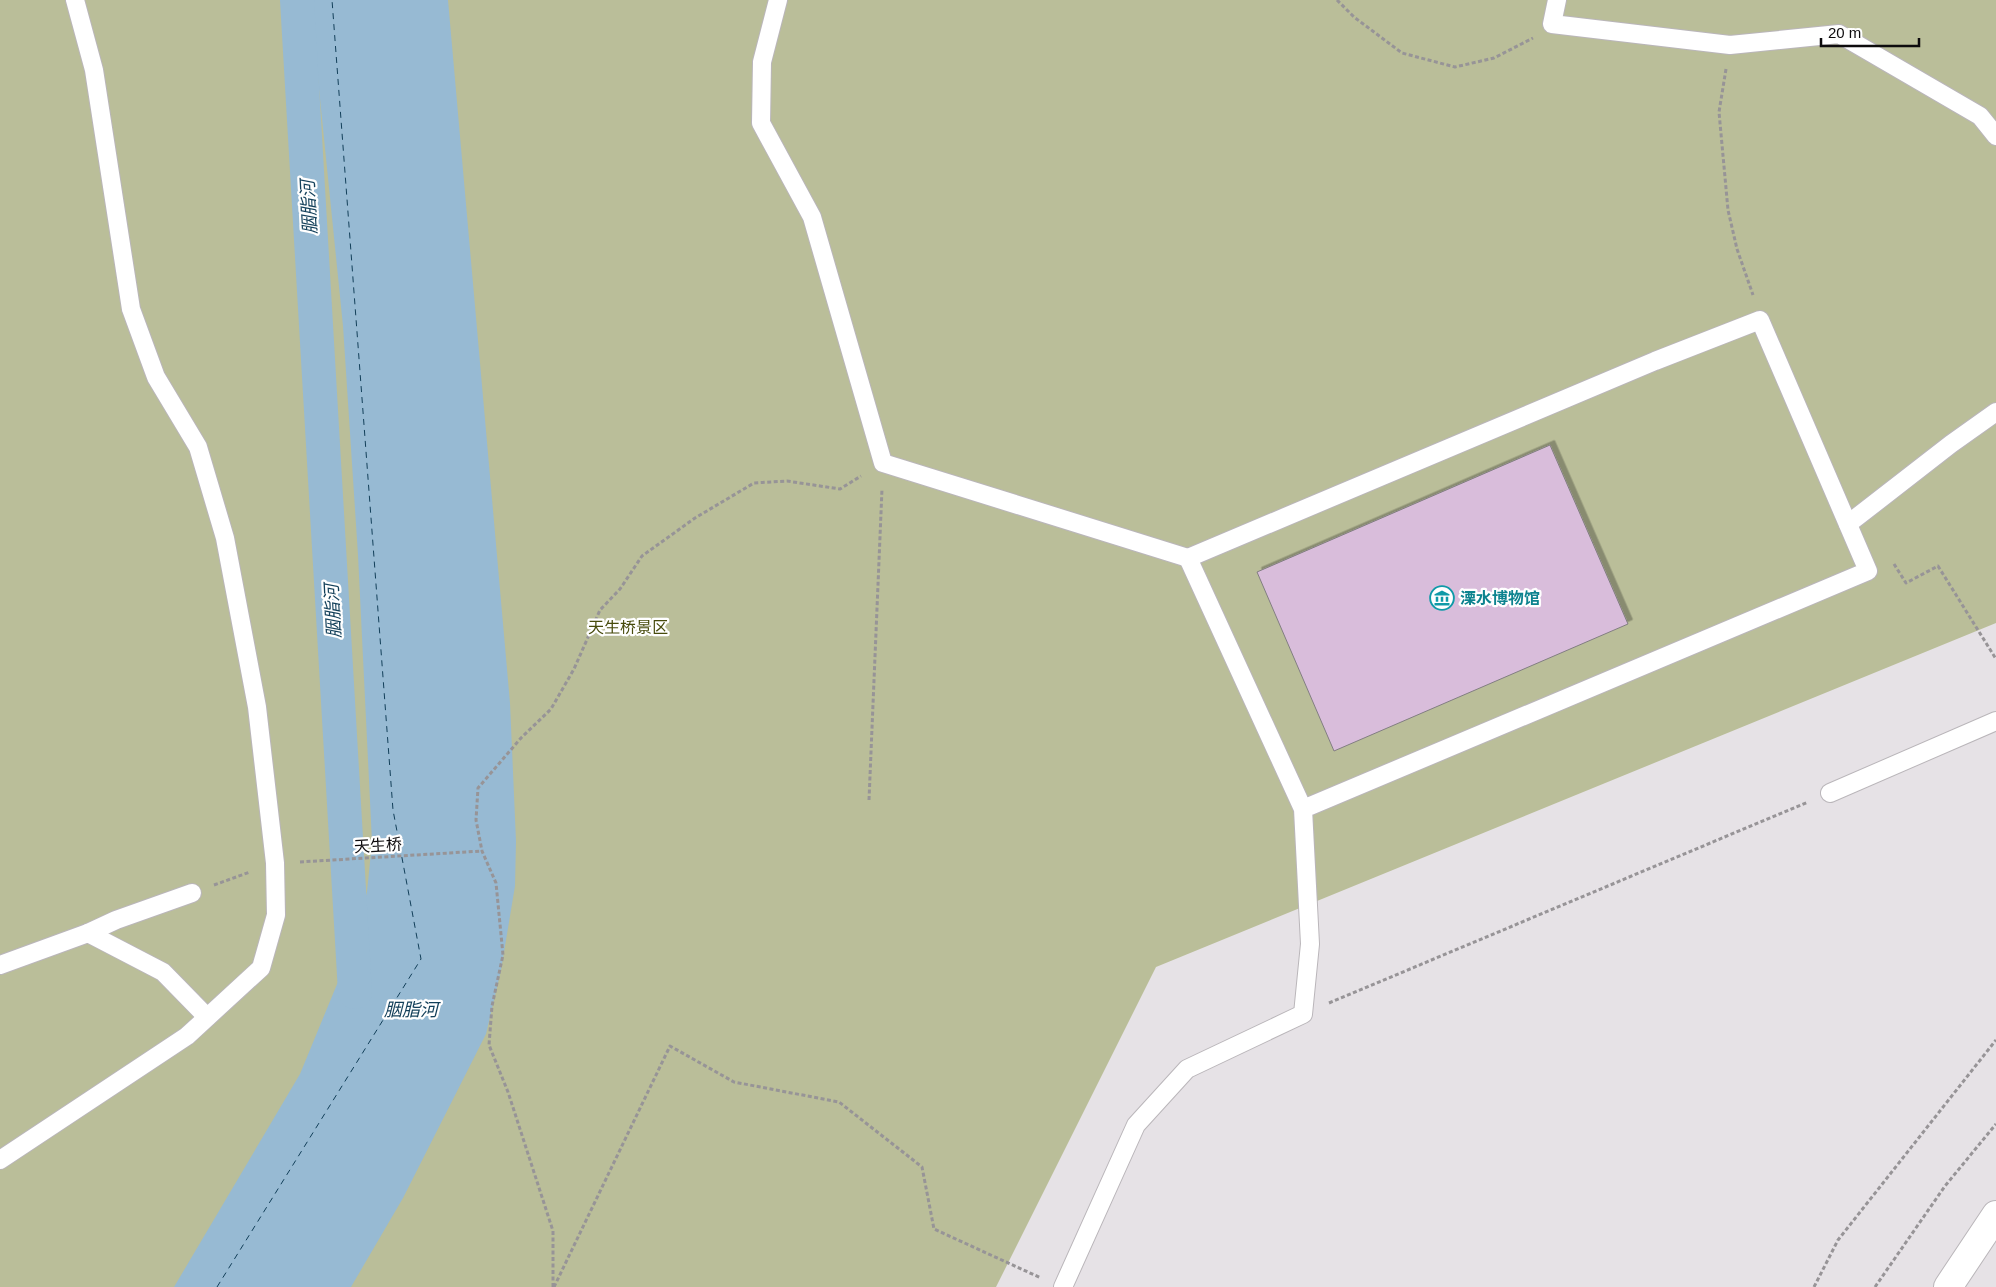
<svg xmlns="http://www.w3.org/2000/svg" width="1996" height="1287" font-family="Helvetica,'Noto Sans SC',sans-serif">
	<defs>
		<filter id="shadow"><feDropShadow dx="4.5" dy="-4.5" stdDeviation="0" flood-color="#0004"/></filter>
	</defs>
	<rect width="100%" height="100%" fill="#e6e2e6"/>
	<polygon fill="#babe99" points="0,0 1996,0 1996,623 1156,967 996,1287 0,1287"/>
	<polygon fill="#97bad3" points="310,0 448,0 510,703 516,841 515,886 501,970 486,1034 403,1198 351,1287 174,1287 300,1074 354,943 367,892 372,842 358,555 343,326"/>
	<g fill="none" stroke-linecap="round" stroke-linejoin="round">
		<polyline stroke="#97bad3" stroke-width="34" points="297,0 355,992"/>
		<polyline stroke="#123f59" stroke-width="1" stroke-dasharray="6 5" stroke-linecap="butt" points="217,1287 421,959 393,810 332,0"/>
	</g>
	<polygon fill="#d9bddb" stroke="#827e82" filter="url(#shadow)" points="1550,445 1628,624 1334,751 1257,572"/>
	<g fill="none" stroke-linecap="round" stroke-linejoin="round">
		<g stroke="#bab6ba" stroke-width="20">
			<g id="service">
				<polyline points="778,0 762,62 761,123 812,217 883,463 1188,558"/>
				<polyline points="1557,0 1552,24 1730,45 1839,34 1980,116 1996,136"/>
				<polyline points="1848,524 1951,444 1996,412"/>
				<polyline points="1830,793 1996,721"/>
				<polyline points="88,933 116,920 192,893"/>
				<polyline points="0,965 88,933 163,972 207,1017"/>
				<polyline points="0,1160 187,1036 261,968 276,915 275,863 257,707 225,538 198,447 156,377 131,309 94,70 75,0"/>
				<polyline points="1063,1287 1136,1125 1187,1069 1303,1014 1310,944 1303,809 1188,558 1655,361 1760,320 1868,571 1303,809"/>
			</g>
		</g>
		<g stroke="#bab6ba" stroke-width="30">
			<polyline id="secondary" points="1948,1287 1996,1215"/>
		</g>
		<g stroke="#979497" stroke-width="3" stroke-dasharray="4 2.5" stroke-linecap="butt">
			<polyline points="1337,0 1354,17 1402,53 1455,67 1494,58 1533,38"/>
			<polyline points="1726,69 1719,112 1728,210 1737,249 1753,295"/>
			<polyline points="1894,564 1906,583 1938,566 1996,659"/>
			<polyline points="869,800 882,489"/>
			<polyline points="300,862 482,851"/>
			<polyline points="214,885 250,872"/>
			<polyline points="1329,1003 1808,802"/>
			<polyline points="553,1287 553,1231 508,1092 489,1045 492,1006 503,955 496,883 482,851 476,820 478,788 521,738 551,709 574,669 600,610 620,589 642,556 695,518 754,483 787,481 840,489 861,476"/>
			<polyline points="554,1287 670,1046 734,1082 839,1102 922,1167 934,1229 1041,1278"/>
			<polyline points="1814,1287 1838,1240 1996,1040"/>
			<polyline points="1875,1287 1945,1186 1996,1124"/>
		</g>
		<use href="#service" stroke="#fff" stroke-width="18"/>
		<use href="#secondary" stroke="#fff" stroke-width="28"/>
	</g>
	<defs>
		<g id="museum-ring" transform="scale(1.25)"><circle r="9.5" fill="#fff" stroke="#0f9aa8" stroke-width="1.5"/><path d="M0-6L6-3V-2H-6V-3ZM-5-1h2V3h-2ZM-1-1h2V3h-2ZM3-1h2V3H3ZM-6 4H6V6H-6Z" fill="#0f9aa8"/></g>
	</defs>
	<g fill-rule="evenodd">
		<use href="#museum-ring" x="1442" y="598"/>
	</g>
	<g text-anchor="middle" stroke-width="4.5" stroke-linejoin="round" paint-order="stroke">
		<g font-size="16" font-weight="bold" fill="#0d838f" stroke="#fff" text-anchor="start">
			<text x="1460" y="604">溧水博物馆</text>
		</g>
		<g font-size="16" fill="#474b0c" stroke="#fff">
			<text x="628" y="633">天生桥景区</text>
		</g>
		<g font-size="16" fill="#0d0b0d" stroke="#fff">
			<text transform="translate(378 845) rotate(-3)" y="6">天生桥</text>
		</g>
		<g font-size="18" font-style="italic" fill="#123f59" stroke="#fff">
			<text transform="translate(309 207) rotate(-93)" y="6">胭脂河</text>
			<text transform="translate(333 611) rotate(-93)" y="6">胭脂河</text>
			<text x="411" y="1016">胭脂河</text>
		</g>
	</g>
	<path d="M1821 38v8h98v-8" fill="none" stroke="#0d0b0d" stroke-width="2.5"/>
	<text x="1828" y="38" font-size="15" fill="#0d0b0d" stroke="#ffffff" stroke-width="4" paint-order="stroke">20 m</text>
</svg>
